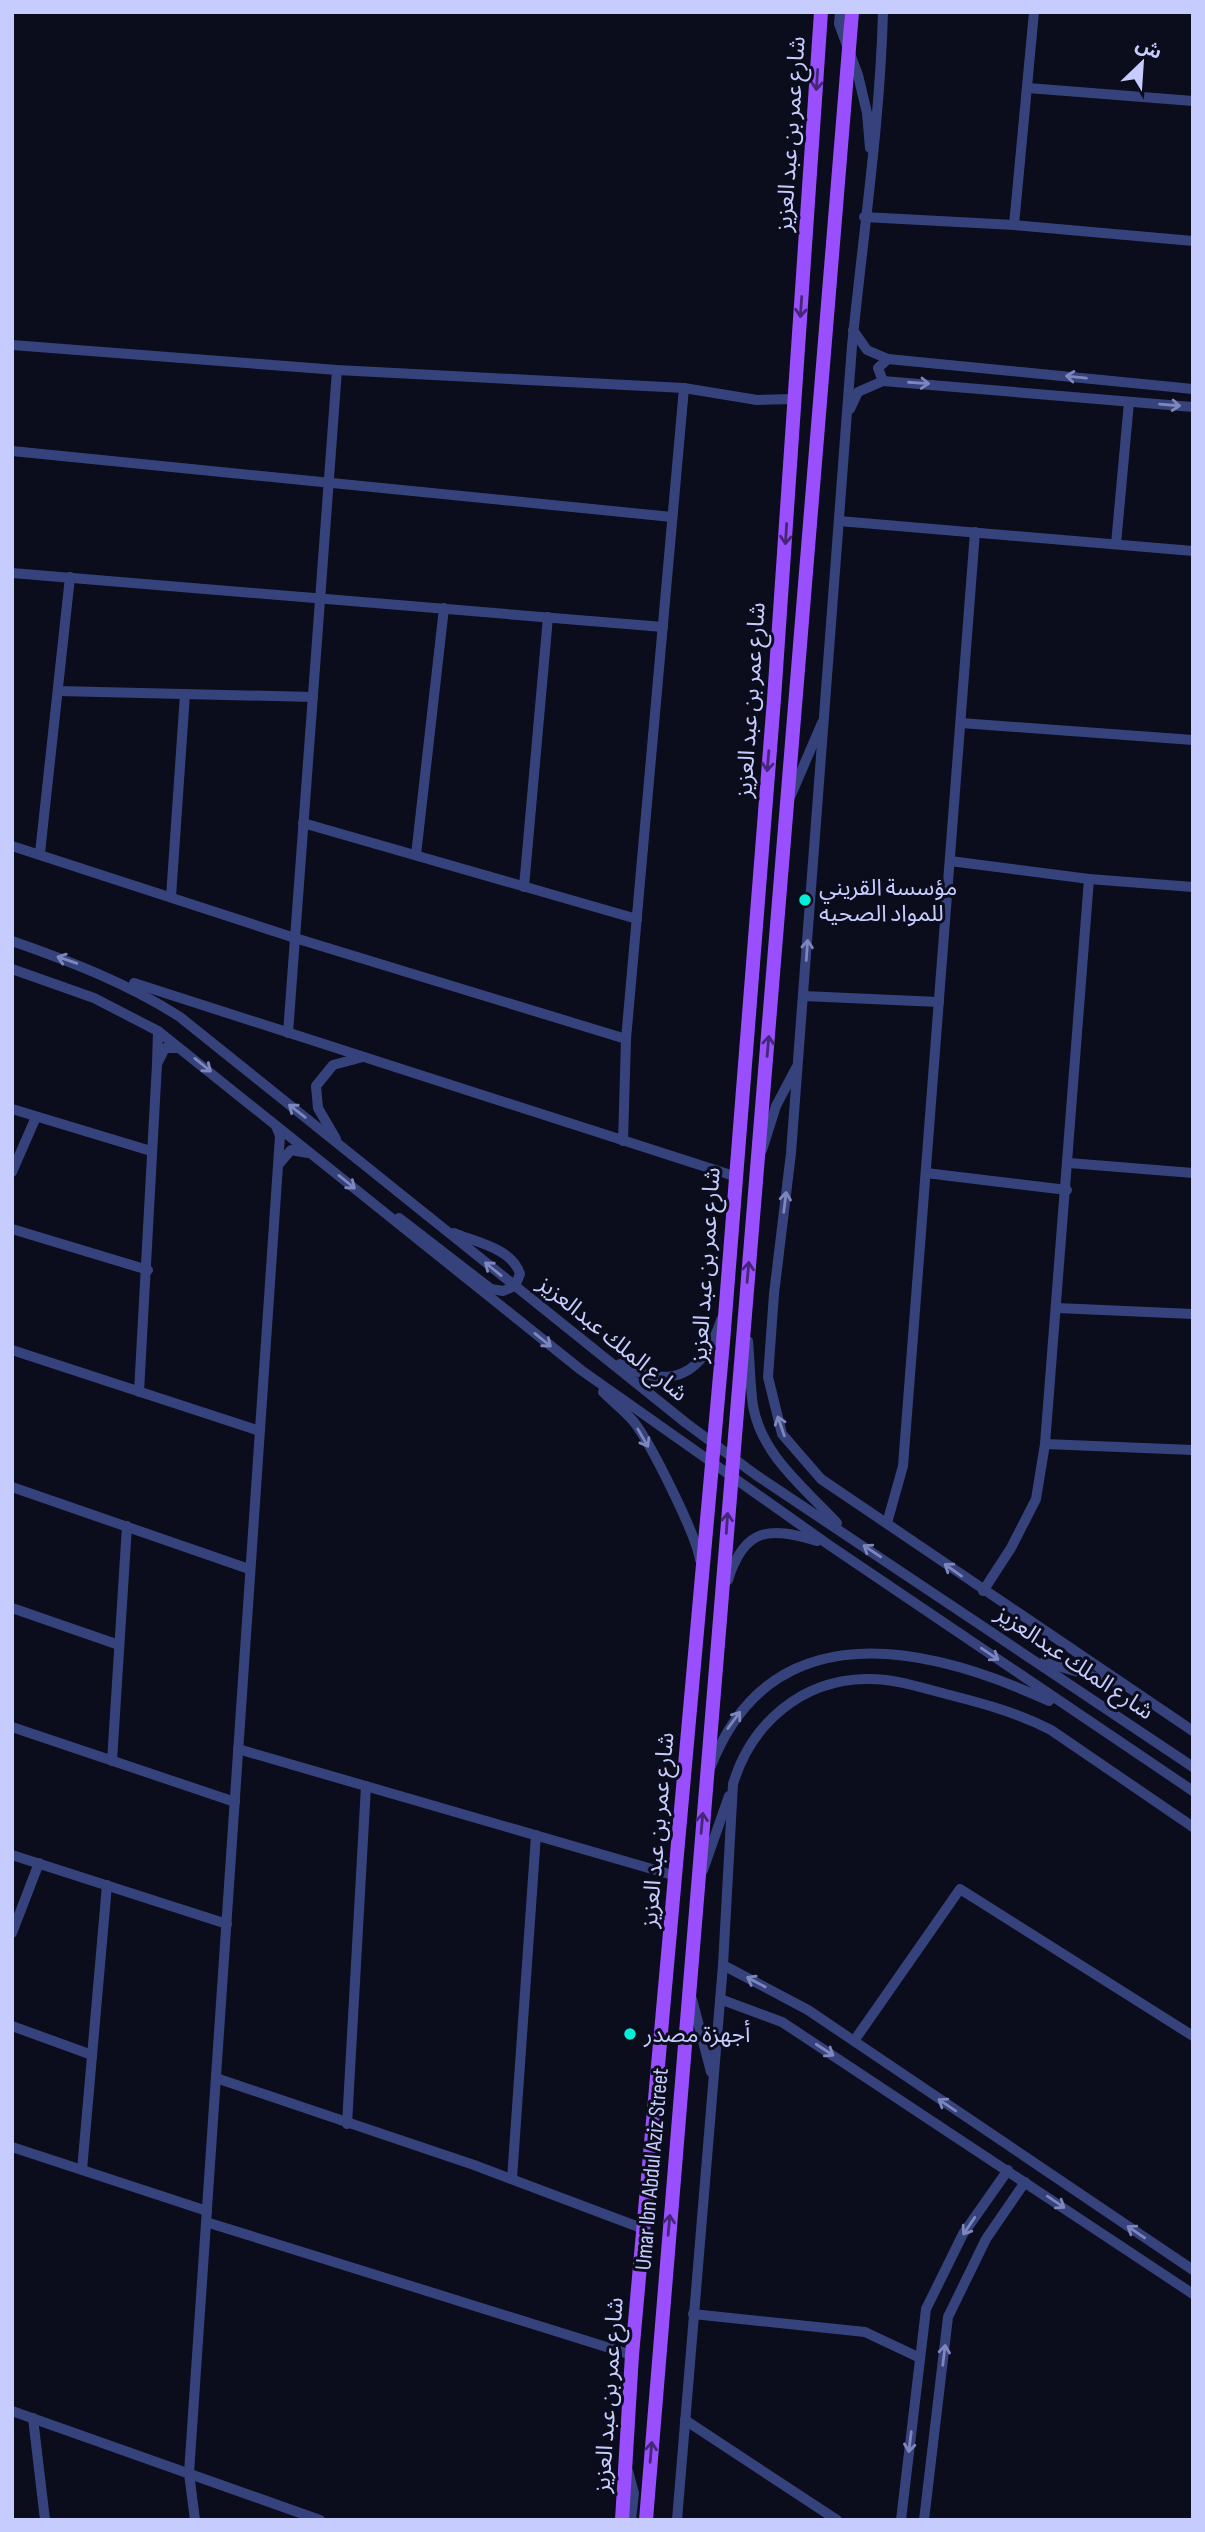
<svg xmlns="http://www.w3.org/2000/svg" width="1205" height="2532" font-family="'Sofia Sans Condensed','Noto Sans Arabic',sans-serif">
	<rect width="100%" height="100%" fill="#0b0c1c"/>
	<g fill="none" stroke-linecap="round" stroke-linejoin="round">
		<g stroke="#36427b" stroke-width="10">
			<polyline points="840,12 839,24 858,75 867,113 870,148"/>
			<path d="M883,12C880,124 863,235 852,346L791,1153L774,1294L768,1377L782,1434L821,1479L1193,1731"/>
			<polyline points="1028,88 1193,101"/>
			<polyline points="864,217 1014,225 1193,241"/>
			<polyline points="1014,225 1034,12"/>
			<polyline points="853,330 867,350 888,359 1193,389"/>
			<polyline points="12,345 337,370 684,388 757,400 795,399"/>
			<polyline points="883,381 878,368 888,359"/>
			<polyline points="850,409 858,392 883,381 1193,407"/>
			<polyline points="12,451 672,517"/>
			<polyline points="839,521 1193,551"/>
			<polyline points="1116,544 1129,402"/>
			<polyline points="12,573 663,627"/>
			<polyline points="58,691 313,697"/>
			<polyline points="961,723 1193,740"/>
			<polyline points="791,795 822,723"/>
			<polyline points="303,823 637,919"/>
			<polyline points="12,846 295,938 626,1039"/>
			<polyline points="40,853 70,577"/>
			<polyline points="416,855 444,608"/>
			<polyline points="950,861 1089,879 1193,887"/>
			<polyline points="524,887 548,617"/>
			<polyline points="171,897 185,694"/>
			<path d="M12,941C72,962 127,983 180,1017L686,1423L756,1475L1193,1767"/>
			<polyline points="12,969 94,998 158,1031 581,1370 829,1545 1193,1791"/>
			<polyline points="134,983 734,1176"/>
			<polyline points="803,996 939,1002"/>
			<polyline points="158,1031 157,1064 165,1048 179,1048"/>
			<polyline points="288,1033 337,370"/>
			<polyline points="12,1109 151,1151"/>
			<polyline points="336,1139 318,1108 316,1086 333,1065 363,1057"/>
			<polyline points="623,1141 626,1039 684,388"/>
			<polyline points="762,1150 776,1106 796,1068"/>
			<polyline points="1069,1163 1193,1173"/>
			<polyline points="279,1164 291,1150 308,1153"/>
			<polyline points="12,1172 36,1117"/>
			<polyline points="926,1173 1067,1190"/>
			<path d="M399,1218L491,1289L503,1291L515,1286L520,1274C512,1248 475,1242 454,1233"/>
			<polyline points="12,1229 148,1270"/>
			<polyline points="1057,1308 1193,1314"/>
			<path d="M748,1341C750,1363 750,1385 753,1406C762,1456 805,1488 837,1523"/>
			<polyline points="12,1350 260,1431"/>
			<path d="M620,1364C672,1391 703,1375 721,1320"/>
			<polyline points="139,1392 157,1064"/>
			<path d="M603,1392C613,1402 625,1411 634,1422C651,1444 696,1534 700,1560"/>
			<polyline points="1045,1444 1193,1450"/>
			<polyline points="12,1487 249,1569"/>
			<polyline points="887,1523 903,1466 975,532"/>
			<path d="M728,1580C744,1528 769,1526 817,1541"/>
			<polyline points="983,1591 1011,1548 1036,1499 1045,1444 1089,879"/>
			<polyline points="12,1608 119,1645"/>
			<polyline points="1044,1662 1116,1683"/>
			<polyline points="12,1727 235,1802"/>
			<polyline points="238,1749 676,1876"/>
			<polyline points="112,1761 127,1526"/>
			<path d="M711,1766C772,1610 927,1645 1049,1701"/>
			<polyline points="12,1855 227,1924"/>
			<polyline points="703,1870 729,1796"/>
			<polyline points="12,1933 39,1863"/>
			<polyline points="723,1965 808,2010 1193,2270"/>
			<polyline points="692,1999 711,2072"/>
			<polyline points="720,1999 782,2022 1193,2294"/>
			<polyline points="12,2026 92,2055"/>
			<polyline points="854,2041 960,1889 1193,2036"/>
			<polyline points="216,2078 474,2165 644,2229"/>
			<polyline points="347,2124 366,1786"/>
			<polyline points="12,2147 207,2211"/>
			<polyline points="82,2170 107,1885"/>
			<polyline points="512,2179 536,1835"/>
			<polyline points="206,2222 632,2355"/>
			<polyline points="693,2314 865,2332 920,2358"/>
			<polyline points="12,2411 320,2520"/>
			<polyline points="33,2418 45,2520"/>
			<polyline points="685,2420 837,2520"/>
			<polyline points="628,2471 634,2493 631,2520"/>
			<polyline points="195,2520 189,2473 280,1136 276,1126"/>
			<path d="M677,2520L723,1965L733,1784C751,1724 801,1680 866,1679C894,1678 922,1688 950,1695C985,1704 1018,1713 1051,1730L1193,1827"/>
			<polyline points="901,2520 926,2309 963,2234 1008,2170"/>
			<polyline points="924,2520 948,2317 986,2239 1025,2182"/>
		</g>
		<g stroke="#994ffe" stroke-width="14">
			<polyline points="622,2520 632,2355 723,1342 774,699 821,12"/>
			<polyline points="646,2520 852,12"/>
		</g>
	</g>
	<defs><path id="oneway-shaft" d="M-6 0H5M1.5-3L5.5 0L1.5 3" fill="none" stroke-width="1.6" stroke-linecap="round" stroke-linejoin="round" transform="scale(1.75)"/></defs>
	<g stroke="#442776">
		<use href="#oneway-shaft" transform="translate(817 80) rotate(94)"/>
		<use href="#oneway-shaft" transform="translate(801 307) rotate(94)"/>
		<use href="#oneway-shaft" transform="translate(786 534) rotate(94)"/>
		<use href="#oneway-shaft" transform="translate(768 761) rotate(95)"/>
		<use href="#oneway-shaft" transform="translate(768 1046) rotate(-85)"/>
		<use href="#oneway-shaft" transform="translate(748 1272) rotate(-85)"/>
		<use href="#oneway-shaft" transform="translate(727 1523) rotate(-86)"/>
		<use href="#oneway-shaft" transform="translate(702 1823) rotate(-85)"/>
		<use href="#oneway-shaft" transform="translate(669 2225) rotate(-85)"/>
		<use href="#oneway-shaft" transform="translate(651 2452) rotate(-85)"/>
	</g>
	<g stroke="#7e87bd">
		<use href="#oneway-shaft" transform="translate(1076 377) rotate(-174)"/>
		<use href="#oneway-shaft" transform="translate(919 383) rotate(4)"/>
		<use href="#oneway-shaft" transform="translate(1170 405) rotate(5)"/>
		<use href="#oneway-shaft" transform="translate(807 950) rotate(-86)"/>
		<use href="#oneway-shaft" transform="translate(67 960) rotate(-161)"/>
		<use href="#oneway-shaft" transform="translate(203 1065) rotate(39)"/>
		<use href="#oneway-shaft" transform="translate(297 1111) rotate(-142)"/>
		<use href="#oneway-shaft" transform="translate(347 1182) rotate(39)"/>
		<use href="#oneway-shaft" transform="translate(785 1202) rotate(-83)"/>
		<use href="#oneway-shaft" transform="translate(493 1269) rotate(-141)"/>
		<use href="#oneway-shaft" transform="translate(543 1340) rotate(39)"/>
		<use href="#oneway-shaft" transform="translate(781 1426) rotate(-109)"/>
		<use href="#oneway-shaft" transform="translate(643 1438) rotate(60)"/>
		<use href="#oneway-shaft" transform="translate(872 1551) rotate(-146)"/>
		<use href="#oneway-shaft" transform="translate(953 1570) rotate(-145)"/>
		<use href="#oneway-shaft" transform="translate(990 1654) rotate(34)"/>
		<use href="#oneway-shaft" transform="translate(734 1720) rotate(-54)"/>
		<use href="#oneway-shaft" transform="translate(756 1982) rotate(-152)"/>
		<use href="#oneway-shaft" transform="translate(825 2050) rotate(33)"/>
		<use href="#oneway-shaft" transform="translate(947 2105) rotate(-146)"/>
		<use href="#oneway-shaft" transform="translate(1056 2202) rotate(34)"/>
		<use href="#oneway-shaft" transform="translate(969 2226) rotate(124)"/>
		<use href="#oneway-shaft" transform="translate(1136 2232) rotate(-146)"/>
		<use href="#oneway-shaft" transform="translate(944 2355) rotate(-83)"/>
		<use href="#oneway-shaft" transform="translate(910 2442) rotate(97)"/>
	</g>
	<g fill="#02f0d8" stroke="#0b0c1c" stroke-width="2.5">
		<circle cx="805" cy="900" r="7"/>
		<circle cx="630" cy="2034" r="7"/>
	</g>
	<g text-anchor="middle" stroke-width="6" stroke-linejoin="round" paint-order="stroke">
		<g font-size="23" fill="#c7ccff" stroke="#0b0c1c">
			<text transform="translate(790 134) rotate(-86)" y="8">شارع عمر بن عبد العزيز</text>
			<text transform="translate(750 700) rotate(-86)" y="8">شارع عمر بن عبد العزيز</text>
			<text transform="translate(705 1265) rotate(-86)" y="8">شارع عمر بن عبد العزيز</text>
			<text transform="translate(613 1338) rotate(39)" y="8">شارع الملك عبدالعزيز</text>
			<text transform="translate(1075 1662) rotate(34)" y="8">شارع الملك عبدالعزيز</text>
			<text transform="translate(657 1830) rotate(-85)" y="8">شارع عمر بن عبد العزيز</text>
			<text transform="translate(651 2169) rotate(-85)" y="8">Umar Ibn Abdul Aziz Street</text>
			<text transform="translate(608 2395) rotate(-86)" y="8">شارع عمر بن عبد العزيز</text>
		</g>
		<g font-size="23" fill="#c7ccff" stroke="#0b0c1c" text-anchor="start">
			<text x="819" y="895">مؤسسة القريني<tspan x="819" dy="26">للمواد الصحيه</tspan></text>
			<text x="644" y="2042">أجهزة مصدر</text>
		</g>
	</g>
	<rect width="1205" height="2532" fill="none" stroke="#c7ccff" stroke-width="28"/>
	<g transform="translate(1142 63) rotate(25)" stroke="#0b0c1c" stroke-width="5" paint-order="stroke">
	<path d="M0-5L12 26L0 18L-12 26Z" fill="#c7ccff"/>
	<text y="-10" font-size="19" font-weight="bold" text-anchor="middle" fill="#c7ccff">ش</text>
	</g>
</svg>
